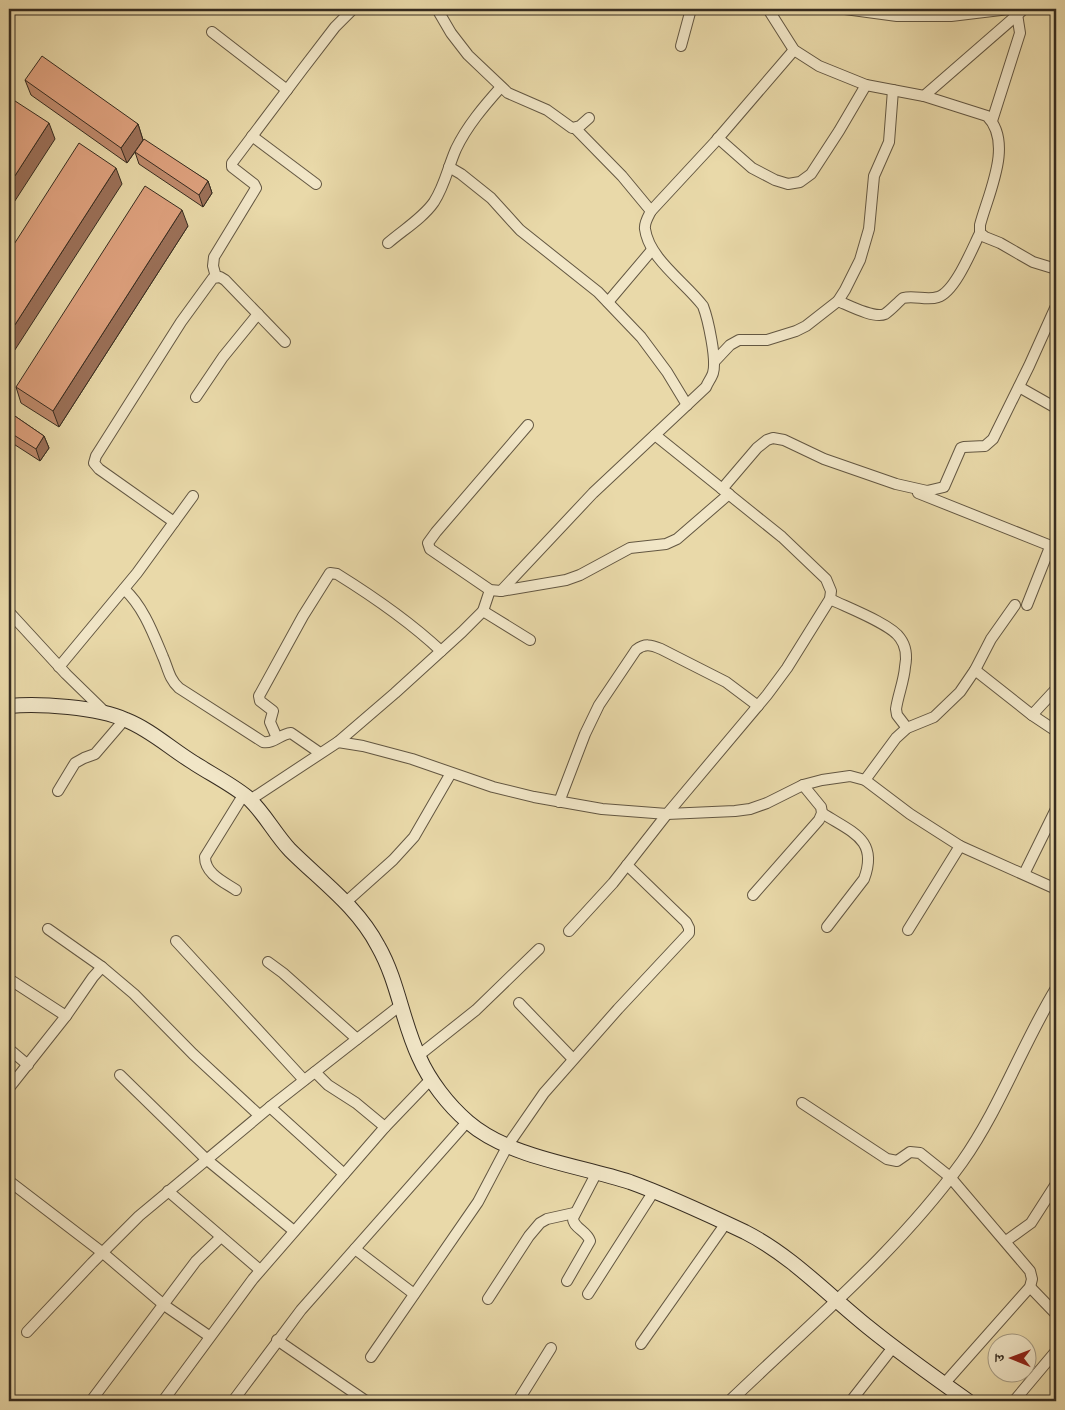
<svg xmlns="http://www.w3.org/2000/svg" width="1065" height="1410" font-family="'Sorts Mill Goudy','Noto Serif Devanagari',serif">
	<rect width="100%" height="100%" fill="#e9d9a9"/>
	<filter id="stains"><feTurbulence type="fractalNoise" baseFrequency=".004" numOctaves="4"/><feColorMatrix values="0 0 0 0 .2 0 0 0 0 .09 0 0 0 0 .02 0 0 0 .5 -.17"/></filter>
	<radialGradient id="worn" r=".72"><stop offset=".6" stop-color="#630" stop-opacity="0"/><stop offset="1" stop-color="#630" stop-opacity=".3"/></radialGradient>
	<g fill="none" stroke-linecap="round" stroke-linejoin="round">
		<g stroke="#635742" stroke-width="12">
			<g id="minor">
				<polyline points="437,9 451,33 468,55 508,93 547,110 572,128 580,126 589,118"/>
				<polyline points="768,9 794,50 819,66 866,85 924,96"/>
				<polyline points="845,9 897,16 951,16 1009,9"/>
				<path d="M1024,9L924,96L987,116C1014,143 988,194 980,225V233L985,237L1000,243L1033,262L1056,269"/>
				<polyline points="212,32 287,90"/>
				<polyline points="681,46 691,9"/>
				<polyline points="992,121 1020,33 1017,14"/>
				<polyline points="575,128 622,176 651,211"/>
				<polyline points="252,136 316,184"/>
				<polyline points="718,138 752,168 775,180 788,184 800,182 811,174 839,131 866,85"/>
				<polyline points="449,167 461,174 491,198 520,230 598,292 641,337 667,372 687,405"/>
				<path d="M388,243C403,230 423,218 434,202C445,185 448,167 456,149C467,126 484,106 501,87"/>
				<polyline points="216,277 213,266 214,257 256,188 254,184 232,167 232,163 302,70 335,27 353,9"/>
				<path d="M838,301C848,305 874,319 885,314C891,310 897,303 903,298C915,295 927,301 938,297C955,292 972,249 980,233"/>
				<polyline points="608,302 652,250"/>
				<polyline points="714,362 730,345 739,340 767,340 796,331 806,326 838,301 845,290 860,260 869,229 874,176 889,142 893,90"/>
				<polyline points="1019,387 1056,408"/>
				<polyline points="196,397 223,357 258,314"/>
				<polyline points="528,425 436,532 428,543 430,549 490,590 501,591 566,580 580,575 630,548 666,544 677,539 729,494"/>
				<polyline points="722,489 757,448 767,440 773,438 784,440 824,459 896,484 927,491 944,487 961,448 964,447 985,446 993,439 1029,366 1056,306"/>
				<polyline points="918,493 1056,548"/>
				<polyline points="174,522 99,469 94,463 96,456 181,322 213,278 220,277 225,280 285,342"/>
				<path d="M124,589C143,606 153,633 163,657C168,668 169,679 179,688L263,742C274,744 280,734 291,733L320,753"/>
				<path d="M501,591L593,493L706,387C708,382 712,377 713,373C717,360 708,319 703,306C686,283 649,259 645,229C644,223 648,217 651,211L715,142L794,50"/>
				<path d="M830,599C846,607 891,624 900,638C906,646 907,657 905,667C904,681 898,695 896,709L897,715L907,728"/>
				<polyline points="1027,605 1050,547"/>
				<polyline points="483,611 530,640"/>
				<polyline points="9,612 66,674 105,712"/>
				<polyline points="59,667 137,573 193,496"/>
				<polyline points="975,670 1032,715 1056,689"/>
				<polyline points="1032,715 1056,731"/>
				<path d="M277,738L270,722L273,711L260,701L259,696L303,616L330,573L337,574C374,597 409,621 441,651"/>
				<polyline points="338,742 395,693 462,632 483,611 490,590"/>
				<polyline points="865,780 896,738 907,728 934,717 960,692 975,670 991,639 1015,605"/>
				<polyline points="58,791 75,763 84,758 95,754 125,719"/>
				<polyline points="250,800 338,742 363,746 412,759 493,787 534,797 602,809 667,814 735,811 750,809 767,803 803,785 822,780 850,776 865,780 910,814 960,846 1056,889"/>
				<path d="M559,802L585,734L599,705L636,650C645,643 651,645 661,649L726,682L758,706"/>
				<path d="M822,813C851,832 879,839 864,879L827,927"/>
				<polyline points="1024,874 1056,809"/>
				<path d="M236,890C224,882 205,874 205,857L244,794"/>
				<polyline points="753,895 819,820 822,813 821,807 803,785"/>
				<polyline points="346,902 393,860 414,837 451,773"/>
				<polyline points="48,929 102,967"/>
				<polyline points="908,930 960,846"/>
				<polyline points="569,931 613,883 667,814 767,695 787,668 830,599 831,591 826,579 782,537 655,435"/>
				<polyline points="176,941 304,1080"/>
				<polyline points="268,962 283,973 357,1039"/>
				<polyline points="9,979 66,1016"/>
				<polyline points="519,1003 573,1059"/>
				<polyline points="9,1049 28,1065"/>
				<polyline points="418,1056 476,1010 539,949"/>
				<polyline points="315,1072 328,1085 356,1103 385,1127"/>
				<polyline points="120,1075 206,1159 294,1231"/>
				<polyline points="9,1088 66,1016 93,977 102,967 134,994 193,1054 259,1115"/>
				<polyline points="802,1103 887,1159 897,1161 910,1152 920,1153 950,1177 1030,1271 1032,1279 1030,1287 944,1384"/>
				<polyline points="270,1107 344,1174"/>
				<polyline points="9,1181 103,1253 164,1305 209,1336"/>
				<polyline points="168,1191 260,1270"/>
				<polyline points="1006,1241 1031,1223 1056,1184"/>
				<polyline points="355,1249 414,1294"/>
				<path d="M567,1281L590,1241C587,1231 573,1228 573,1218L597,1172"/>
				<polyline points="1030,1287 1056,1314"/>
				<polyline points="588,1294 654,1191"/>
				<polyline points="488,1299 529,1236 540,1223 547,1219 574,1213"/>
				<polyline points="27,1332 92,1263 139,1216 270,1107 402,1004"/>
				<polyline points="277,1340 366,1401"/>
				<polyline points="641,1344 726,1223"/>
				<polyline points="371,1357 478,1202 508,1145 544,1093 618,1009 689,933 689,928 686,922 627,865"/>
				<polyline points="91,1401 196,1261 221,1237"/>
				<polyline points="163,1401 253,1279 385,1127 432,1078"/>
				<polyline points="233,1401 301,1310 467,1122"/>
				<polyline points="518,1401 551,1348"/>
				<polyline points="851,1401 894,1346"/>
				<polyline points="1014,1401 1056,1351"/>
			</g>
		</g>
		<g stroke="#635742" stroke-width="13">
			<path id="tertiary" d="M730,1401C810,1324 897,1252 962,1162C1000,1108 1022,1045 1056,989"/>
		</g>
		<g stroke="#362c20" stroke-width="16">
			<path id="secondary" d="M9,706C39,703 98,707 126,720C151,730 171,749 194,763C211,774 231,784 247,797C264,812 274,833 290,850C321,881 357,906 378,946C398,981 402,1021 419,1057C429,1080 448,1105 468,1122C510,1158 578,1165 630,1182C669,1196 707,1214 745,1232C792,1256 827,1294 868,1327C900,1353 934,1377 968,1401"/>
		</g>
		<use href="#minor" stroke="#f1e6c7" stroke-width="10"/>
		<use href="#tertiary" stroke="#f1e6c7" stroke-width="11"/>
		<use href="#secondary" stroke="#f1e6c7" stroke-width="14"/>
	</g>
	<g fill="#c08b6d" stroke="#362c20">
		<polygon points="25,80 138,124 143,140 208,181 212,193 203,207 139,164 135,152 127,163 31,95"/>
		<polygon points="188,226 59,427 21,403 16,387"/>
		<polygon points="9,412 44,436 49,448 40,461 9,441"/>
	</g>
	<g fill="#9c7159" stroke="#362c20">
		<polygon points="49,123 55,139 9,210 9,185"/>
		<polygon points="138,124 143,140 127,163 121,148"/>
		<polygon points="116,168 122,184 9,359 9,334"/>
		<polygon points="208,181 212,193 203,207 199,195"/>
		<polygon points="182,210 188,226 59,427 53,411"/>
		<polygon points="44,436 49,448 40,461 36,449"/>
		<polygon points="9,511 11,517 9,520"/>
	</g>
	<g fill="#dfa27f" stroke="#362c20">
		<polygon points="42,56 138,124 121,148 25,80"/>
		<polygon points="12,99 49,123 9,185 9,104"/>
		<polygon points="144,139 208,181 199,195 135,152"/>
		<polygon points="79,143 116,168 9,334 9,252"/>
		<polygon points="145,186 182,210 53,411 16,387"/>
		<polygon points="9,412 44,436 36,449 9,432"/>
	</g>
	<rect width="1065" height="1410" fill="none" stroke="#e9d9a9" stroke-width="30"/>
	<rect x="10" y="10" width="1045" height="1390" fill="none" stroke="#362c20" stroke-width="2.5"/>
	<rect x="15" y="15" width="1035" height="1380" fill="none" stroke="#362c20"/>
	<g transform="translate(1012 1358) rotate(271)"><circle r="24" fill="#f1e6c7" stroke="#a69c84"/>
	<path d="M0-4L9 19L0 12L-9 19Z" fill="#8f2418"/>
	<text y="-8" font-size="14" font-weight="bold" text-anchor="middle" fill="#362c20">उ</text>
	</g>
	<rect width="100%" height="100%" filter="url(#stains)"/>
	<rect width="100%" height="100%" fill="url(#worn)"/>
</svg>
